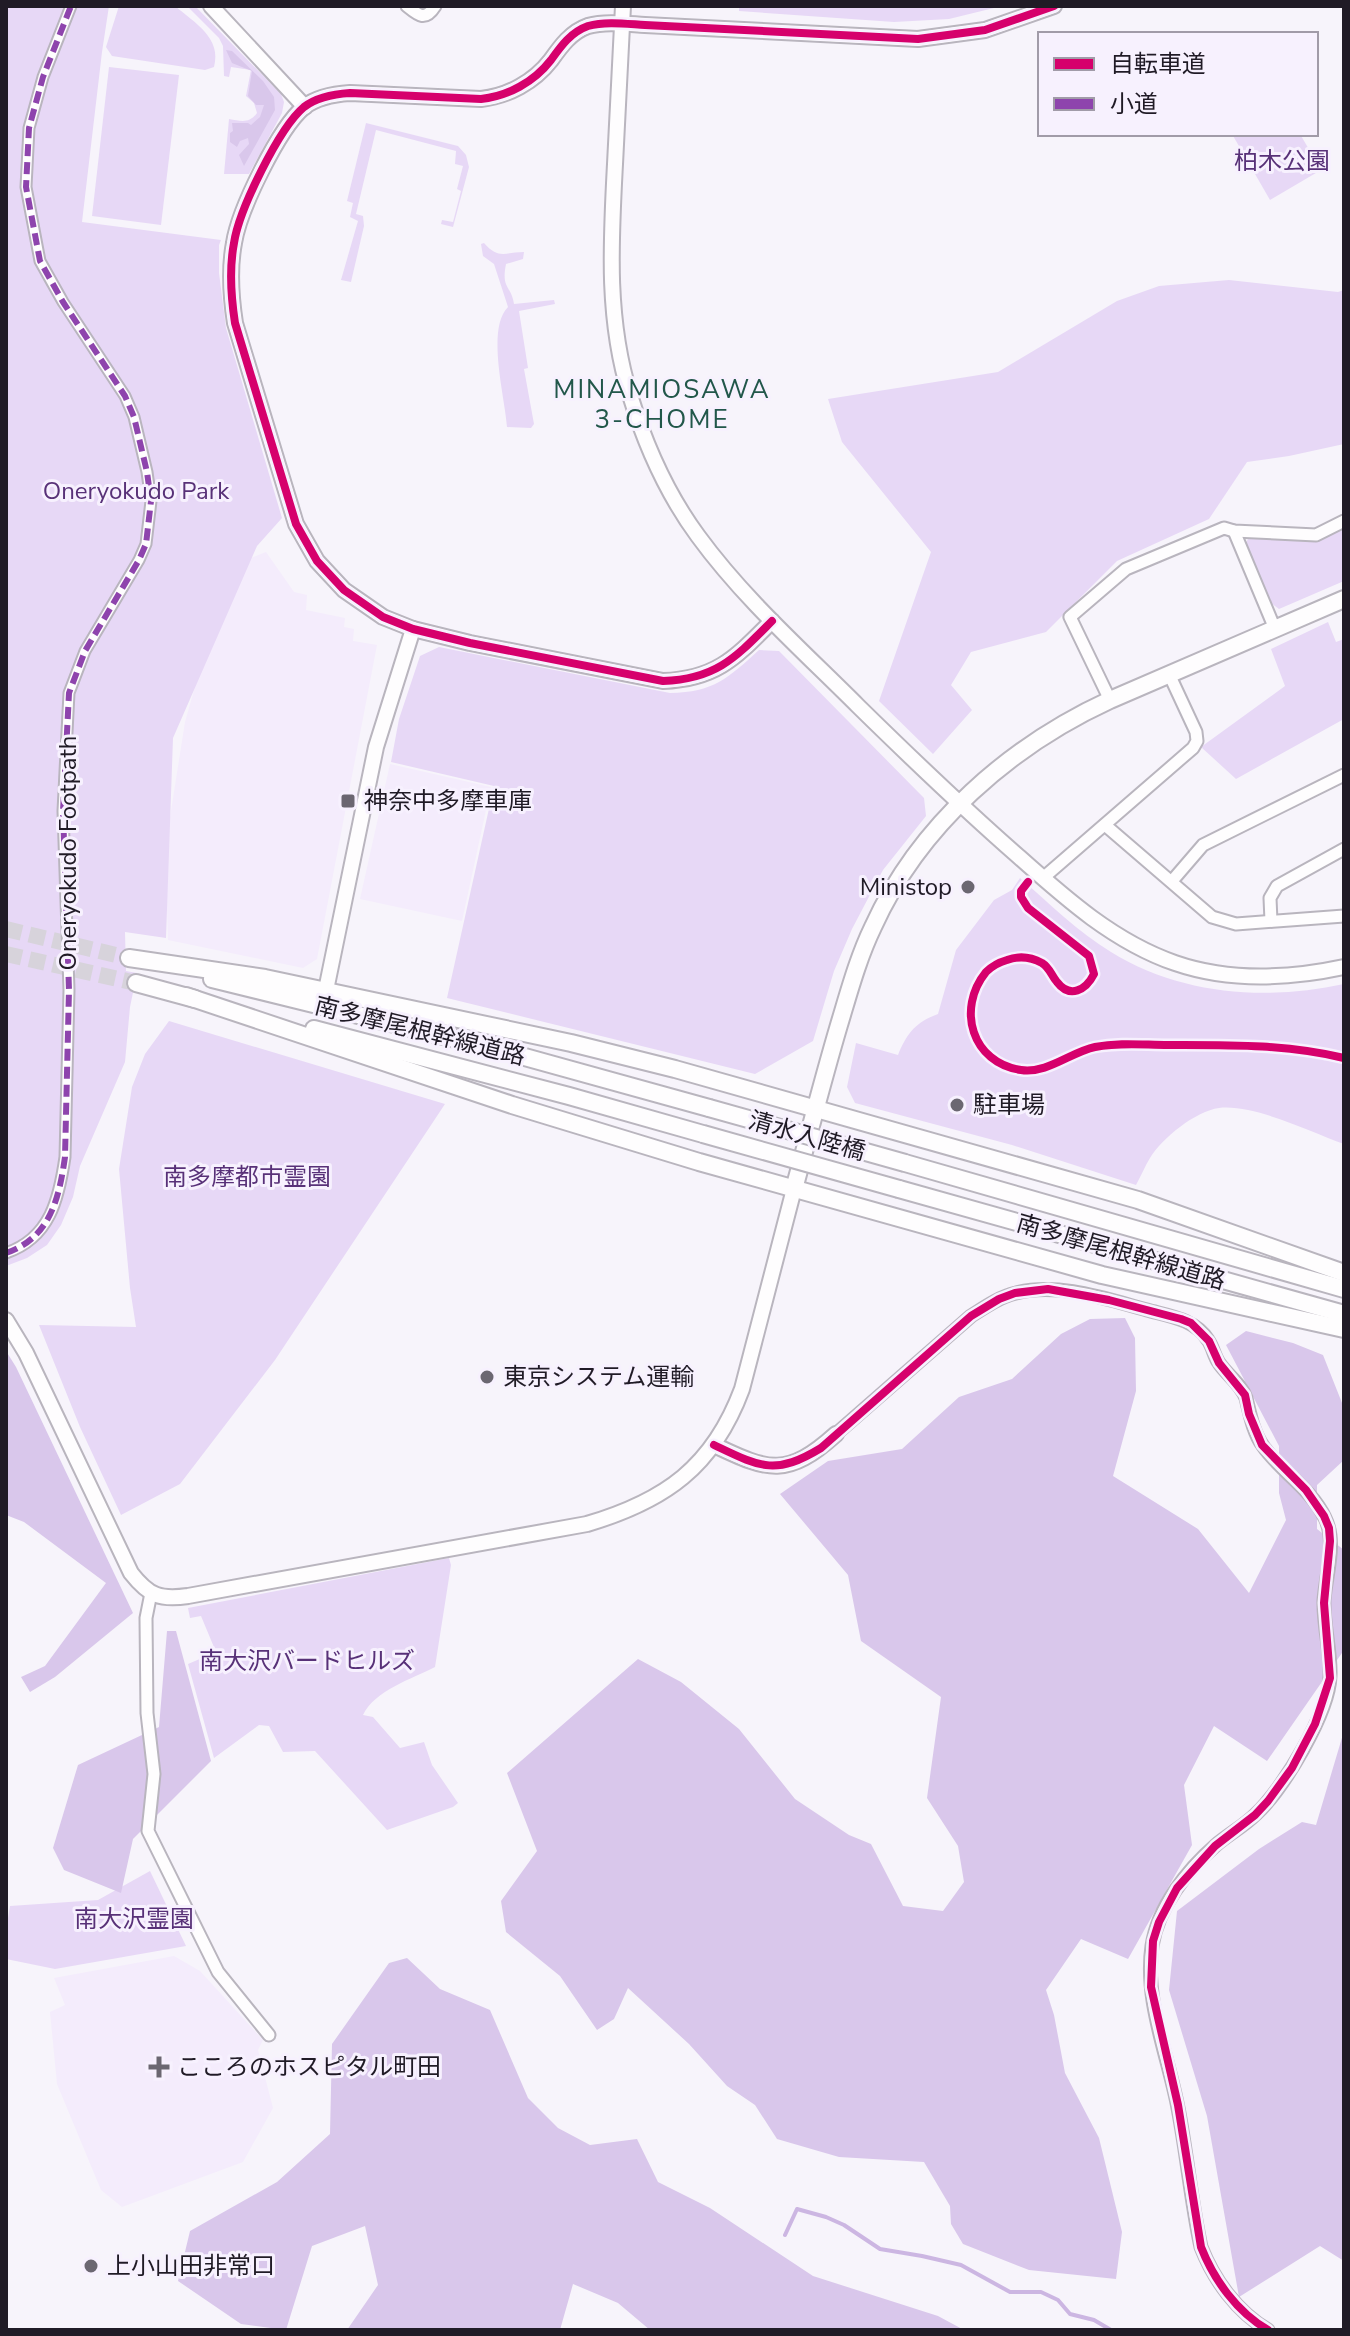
<svg xmlns="http://www.w3.org/2000/svg" width="1350" height="2336" font-family="'Nunito Sans','Noto Sans JP',sans-serif">
	<rect width="100%" height="100%" fill="#f7f4fb"/>
	<g fill="#f4ecfc">
		<polygon points="266,552 294,592 307,595 306,610 345,618 344,627 354,629 353,641 377,645 317,959 303,968 168,940 165,849 185,722 200,669 246,560"/>
		<polygon points="390,764 491,787 462,921 360,899"/>
		<polygon points="174,1956 200,1971 263,2040 258,2050 273,2108 243,2162 122,2207 101,2190 57,2084 50,2012 65,2005 54,1978"/>
	</g>
	<g fill="#e7d8f6">
		<polygon points="6,6 109,6 102,52 82,222 221,240 219,245 219,273 226,328 282,518 257,546 173,738 166,938 125,932 126,971 137,973 130,1007 125,1062 80,1166 73,1197 61,1225 47,1245 27,1258 6,1266"/>
		<path d="M119,6H175C195,23 222,38 214,67L205,70L112,56L106,47Z"/>
		<path d="M187,6H195L281,94L284,102L282,113L249,174H224L229,119C241,121 249,124 257,113L254,103L246,96L251,70L231,67L229,77L224,76L223,46L219,38Z"/>
		<polygon points="739,6 1002,6 949,19 894,22 739,11"/>
		<polygon points="109,67 179,75 161,225 92,216"/>
		<polygon points="366,123 458,146 466,155 469,167 453,227 441,224 442,220 453,222 461,191 457,189 463,166 455,164 456,151 376,130 356,214 363,216 364,226 351,282 341,280 358,221 350,217 353,203 347,201"/>
		<polygon points="1232,134 1300,134 1321,170 1270,200"/>
		<path d="M484,243C499,260 505,252 524,252L523,259L506,264C501,289 511,285 514,304L554,300L555,304L519,311L528,368L524,369L534,424L531,428L507,427C505,397 486,329 508,307L494,264L483,256L481,244Z"/>
		<polygon points="1229,280 1338,292 1344,290 1344,444 1289,456 1247,462 1209,519 1117,561 1046,632 971,652 951,685 972,710 933,754 879,701 931,552 842,442 828,399 998,372 1117,301 1159,286"/>
		<polygon points="1344,525 1344,581 1279,609 1271,603 1245,544 1250,536 1317,541"/>
		<polygon points="1328,622 1336,642 1344,639 1344,719 1236,779 1201,747 1285,686 1271,649"/>
		<path d="M439,647L670,693C714,692 727,679 759,650L779,651L924,798L926,816L883,870L852,929L834,971L813,1041L755,1074L447,998L494,786L391,762L399,719L420,656Z"/>
		<path d="M1020,878C1049,903 1078,932 1111,952C1181,995 1265,1001 1344,984V1144C1311,1132 1254,1104 1219,1108C1196,1111 1162,1138 1150,1158C1145,1166 1141,1176 1136,1185L1012,1145L855,1103L847,1087L856,1043L898,1055C907,1033 916,1022 938,1014L956,950L994,900L1012,890Z"/>
		<polygon points="169,1021 445,1104 275,1360 180,1484 121,1515 80,1427 39,1325 136,1327 130,1288 119,1169 132,1087 145,1054"/>
		<path d="M449,1558L451,1565L435,1667C412,1679 375,1690 363,1715L373,1717L400,1748L424,1742L432,1765L458,1803L453,1807L387,1830L315,1751L283,1752L269,1726L259,1725L214,1758L188,1664L216,1652L201,1616L190,1618L188,1608Z"/>
		<polygon points="150,1871 186,1946 55,1969 6,1959 6,1930 10,1906 98,1900"/>
	</g>
	<g fill="#d9c7eb">
		<polygon points="226,50 232,51 263,81 274,97 275,110 244,166 239,155 249,144 248,138 240,141 237,147 230,142 230,133 233,131 232,123 248,123 251,125 260,117 264,105 256,105 248,96 252,71 232,63"/>
		<polygon points="1125,1318 1135,1338 1136,1391 1113,1476 1198,1529 1249,1593 1286,1520 1279,1493 1279,1446 1226,1345 1246,1331 1293,1343 1323,1355 1344,1408 1344,1460 1317,1485 1317,1529 1344,1550 1344,1650 1267,1761 1214,1726 1184,1785 1192,1845 1128,1959 1081,1939 1046,1990 1054,2015 1065,2073 1099,2138 1122,2232 1116,2279 1029,2270 963,2244 951,2224 950,2206 924,2162 839,2157 777,2139 755,2105 727,2086 689,2044 628,1988 614,2019 597,2030 560,1976 506,1932 501,1901 537,1851 507,1773 638,1659 681,1682 739,1729 795,1799 849,1835 871,1844 903,1906 943,1911 964,1882 958,1846 927,1798 941,1697 861,1641 848,1575 780,1494 828,1461 902,1449 959,1397 1012,1379 1061,1334 1090,1319"/>
		<polygon points="6,1351 16,1367 133,1613 55,1677 30,1692 21,1677 45,1666 106,1583 24,1522 6,1515"/>
		<polygon points="167,1631 176,1631 211,1761 133,1839 121,1893 64,1870 53,1848 78,1765 159,1727"/>
		<polygon points="1344,1731 1344,2261 1320,2246 1239,2297 1207,2116 1169,1990 1177,1911 1259,1849 1302,1822 1316,1825"/>
		<polygon points="407,1958 440,1989 490,2010 528,2098 558,2128 590,2145 637,2139 658,2182 710,2208 813,2276 938,2316 964,2330 650,2330 618,2303 573,2284 560,2330 347,2330 378,2285 365,2226 312,2246 286,2330 241,2324 178,2281 190,2231 277,2182 330,2134 332,2044 389,1963"/>
	</g>
	<g fill="none" stroke-linecap="round" stroke-linejoin="round">
		<polyline stroke="#ccb6e2" stroke-width="4" points="785,2235 797,2209 826,2217 844,2225 880,2249 922,2256 961,2265 1010,2292 1041,2292 1058,2300 1070,2314 1094,2320 1111,2330"/>
		<g stroke="#d7d3db" stroke-width="16" stroke-dasharray="16 8" stroke-linecap="butt">
			<polyline points="6,929 129,958"/>
			<polyline points="6,954 136,983"/>
		</g>
		<g stroke="#b9b5be" stroke-width="13">
			<path id="pedestrian" d="M6,1253C50,1238 59,1199 65,1157L69,990L63,811L69,693L85,651L139,560L146,544L151,501L147,472L134,417L125,396L63,302L40,261L26,187L29,128L43,77L71,6"/>
		</g>
		<g stroke="#b9b5be" stroke-width="15">
			<g id="minor">
				<path d="M407,6C418,15 425,22 435,6"/>
				<polyline points="1234,531 1275,629"/>
				<polyline points="1110,700 1070,617 1126,569 1224,528 1234,531 1316,535 1344,521"/>
				<polyline points="1105,825 1212,917 1236,924 1344,916"/>
				<polyline points="1043,878 1193,748 1197,741 1196,732 1169,674"/>
				<polyline points="1172,881 1203,845 1344,775"/>
				<polyline points="1271,921 1270,898 1277,886 1344,849"/>
				<path d="M836,1434L971,1316C985,1307 999,1297 1016,1293C1058,1282 1106,1299 1147,1310C1169,1316 1195,1319 1208,1340C1213,1347 1214,1356 1219,1363C1227,1375 1241,1384 1246,1398C1250,1414 1253,1432 1263,1446C1281,1472 1311,1488 1325,1518C1337,1542 1326,1574 1324,1600C1323,1625 1331,1650 1330,1676C1329,1713 1283,1789 1256,1814C1244,1826 1229,1834 1216,1845C1187,1870 1158,1907 1152,1946C1144,2000 1168,2055 1178,2108C1187,2154 1191,2201 1201,2247C1214,2280 1237,2312 1268,2330"/>
				<polyline points="151,1593 146,1618 147,1713 154,1774 148,1831 218,1972 269,2035"/>
			</g>
		</g>
		<g stroke="#b9b5be" stroke-width="18">
			<g id="tertiary">
				<polyline points="211,6 305,107"/>
				<path d="M623,6C620,59 618,111 615,164C611,241 606,319 630,395C645,444 667,494 698,536C744,599 803,651 858,706C910,757 962,807 1018,856C1065,898 1114,942 1175,963C1230,982 1288,979 1344,967"/>
				<path d="M772,621C736,657 717,679 663,681L470,643L413,629L383,617L344,590L317,561L296,524L235,323C231,297 229,269 234,243C239,210 279,128 304,107C317,97 334,94 350,93L481,99C508,96 534,82 551,60C561,46 571,32 588,26C606,21 627,24 645,25L918,39L985,30L1054,6"/>
				<polyline points="326,990 376,747 413,629"/>
				<path d="M6,1320L26,1353L131,1573C149,1596 160,1600 188,1596L587,1524C665,1501 713,1467 742,1389L794,1189"/>
				<path d="M714,1445C769,1471 787,1478 836,1434"/>
			</g>
		</g>
		<g stroke="#b9b5be" stroke-width="20">
			<g id="secondary">
				<polyline points="129,958 265,978 571,1043 675,1069 1138,1200 1344,1273"/>
				<polyline points="212,979 492,1048 709,1108"/>
				<polyline points="136,983 195,999"/>
				<polyline points="186,996 512,1105 699,1162 1102,1275 1344,1329"/>
				<polyline points="314,1029 569,1096 703,1134"/>
				<polyline points="905,1163 1344,1289"/>
				<path d="M794,1189C809,1134 823,1079 839,1025C849,992 858,958 873,927C919,825 1010,746 1110,700L1344,599"/>
				<polyline points="899,1189 1344,1314"/>
			</g>
		</g>
		<use href="#pedestrian" stroke="#fefdfe" stroke-width="9"/>
		<use href="#minor" stroke="#fefdfe" stroke-width="11"/>
		<use href="#tertiary" stroke="#fefdfe" stroke-width="14"/>
		<use href="#secondary" stroke="#fefdfe" stroke-width="16"/>
		<g stroke="#b9b5be" stroke-width="20" stroke-linecap="butt">
			<g id="secondary-bridge">
				<polyline points="709,1108 905,1163"/>
				<polyline points="703,1134 899,1189"/>
			</g>
		</g>
		<use href="#secondary-bridge" stroke="#fefdfe" stroke-width="16"/>
		<path stroke="#8e44ad" stroke-width="6" stroke-dasharray="12 6" stroke-linecap="butt" d="M6,1253C50,1238 59,1199 65,1157L69,990L63,811L69,693L85,651L139,560L146,544L151,501L147,472L134,417L125,396L63,302L40,261L26,187L29,128L43,77L71,6"/>
		<g stroke="#f7f1fe" stroke-width="13">
			<g id="cycleway">
				<path d="M772,621C736,657 717,679 663,681L470,643L413,629L383,617L344,590L317,561L296,524L235,323C231,297 229,269 234,243C239,210 279,128 304,107C317,97 334,94 350,93L481,99C508,96 534,82 551,60C561,46 571,32 588,26C606,21 627,24 645,25L918,39L985,30L1054,6"/>
				<path d="M1028,882L1021,891V897L1028,908L1089,956L1094,974C1086,990 1070,999 1057,982C1051,975 1050,968 1042,963C1031,957 1018,956 1007,960C1000,962 991,967 986,972C956,1009 972,1063 1021,1070C1047,1074 1071,1052 1095,1047C1120,1042 1144,1045 1168,1045C1228,1045 1286,1044 1344,1058"/>
				<path d="M714,1445C760,1467 775,1476 821,1448L971,1316L999,1299L1015,1293L1048,1289L1109,1300L1181,1319L1191,1323L1209,1341L1219,1363L1245,1395L1249,1414L1262,1445L1306,1490L1324,1516L1329,1528L1330,1541L1324,1603L1330,1678L1315,1724L1292,1768L1268,1801L1255,1815L1215,1846L1177,1888L1159,1922L1153,1941L1151,1987L1178,2105L1201,2247C1214,2280 1237,2312 1268,2330"/>
			</g>
		</g>
		<use href="#cycleway" stroke="#d6006c" stroke-width="8"/>
	</g>
	<g fill="#6b6771" stroke="#f7f1fe" stroke-width="3">
		<rect x="340" y="793" width="16" height="16" rx="4"/>
		<circle cx="968" cy="887" r="8"/>
		<circle cx="957" cy="1105" r="8"/>
		<circle cx="487" cy="1377" r="8"/>
		<path d="M155 2055h8v8h8v8h-8v8h-8v-8h-8v-8h8z"/>
		<circle cx="91" cy="2266" r="8"/>
	</g>
	<g text-anchor="middle" stroke-width="6" stroke-linejoin="round" paint-order="stroke">
		<g font-size="24" fill="#583178" stroke="#f7f1fe">
			<text x="1282" y="169">柏木公園</text>
			<text x="136" y="499">Oneryokudo Park</text>
			<text x="247" y="1185">南多摩都市霊園</text>
			<text x="307" y="1669">南大沢バードヒルズ</text>
			<text x="134" y="1927">南大沢霊園</text>
		</g>
		<g font-size="24" fill="#201b26" stroke="#f7f1fe" text-anchor="start">
			<text x="364" y="809">神奈中多摩車庫</text>
			<text x="952" y="895" text-anchor="end">Ministop</text>
			<text x="973" y="1113">駐車場</text>
			<text x="503" y="1385">東京システム運輸</text>
			<text x="177" y="2075">こころのホスピタル町田</text>
			<text x="107" y="2274">上小山田非常口</text>
		</g>
		<g font-size="24" fill="#201b26" stroke="#f7f1fe">
			<text transform="translate(68 853) rotate(-90)" y="8">Oneryokudo Footpath</text>
			<text transform="translate(420 1031) rotate(14)" y="8">南多摩尾根幹線道路</text>
			<text transform="translate(807 1136) rotate(16)" y="8">清水入陸橋</text>
			<text transform="translate(1121 1252) rotate(16)" y="8">南多摩尾根幹線道路</text>
		</g>
		<g font-size="26" letter-spacing="2" fill="#22574a" stroke="#f7f1fe">
			<text x="662" y="398">MINAMIOSAWA<tspan x="662" dy="30">3-CHOME</tspan></text>
		</g>
	</g>
	<rect width="1350" height="2336" fill="none" stroke="#201b26" stroke-width="16"/>
	<rect x="1038" y="32" width="280" height="104" fill="#f7f1fe" stroke="#a19ba8" stroke-width="2"/>
	<rect x="1054" y="58" width="40" height="12" fill="#d6006c" stroke="#a19ba8" stroke-width="2"/>
	<text x="1110" y="72" font-size="24" fill="#201b26">自転車道</text>
	<rect x="1054" y="98" width="40" height="12" fill="#8e44ad" stroke="#a19ba8" stroke-width="2"/>
	<text x="1110" y="112" font-size="24" fill="#201b26">小道</text>
</svg>
